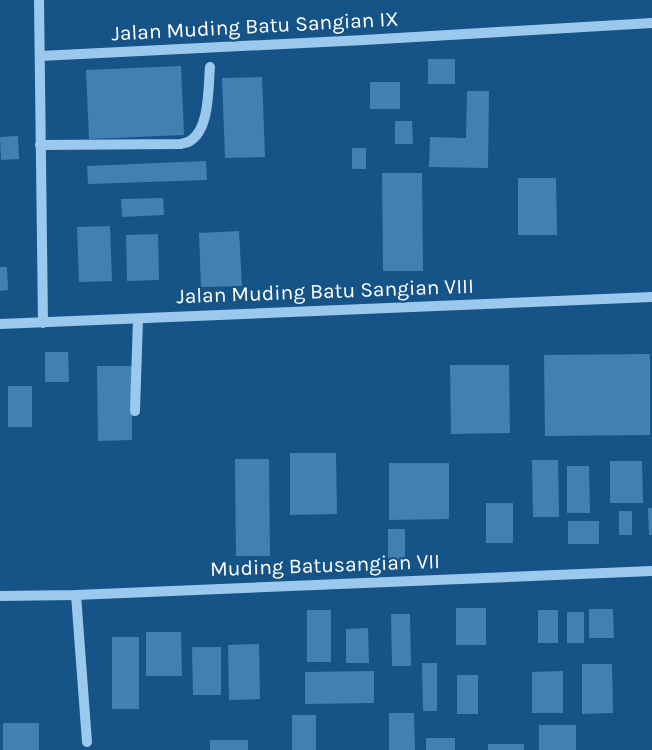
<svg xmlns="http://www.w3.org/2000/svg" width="652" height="750" font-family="Karla,sans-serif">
	<rect width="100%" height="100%" fill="#165386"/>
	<g fill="#4380b2">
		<rect x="428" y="59" width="27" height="25"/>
		<polygon points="181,66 184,135 89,139 86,70"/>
		<polygon points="262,77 265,157 225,158 222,78"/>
		<rect x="370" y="82" width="30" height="27"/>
		<polygon points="467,91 489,91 488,168 429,167 430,137 466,138"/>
		<polygon points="395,121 412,121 413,144 395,144"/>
		<polygon points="18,136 19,159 1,160 0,137"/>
		<rect x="352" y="148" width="14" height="21"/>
		<polygon points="206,161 207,180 88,184 87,166"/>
		<polygon points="382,173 422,173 423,271 383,271"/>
		<polygon points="518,178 556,178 557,235 518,235"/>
		<polygon points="163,198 164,215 122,217 121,199"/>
		<polygon points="110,226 112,281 79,282 77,227"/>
		<polygon points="239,231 242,286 201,287 199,233"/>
		<polygon points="158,234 159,280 127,281 126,235"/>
		<polygon points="0,267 7,267 8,290 0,291"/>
		<polygon points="45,352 68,352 69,382 45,382"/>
		<polygon points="650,354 650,435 545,436 544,355"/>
		<polygon points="450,365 509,365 510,433 451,434"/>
		<polygon points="97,366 132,366 132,440 98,441"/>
		<rect x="8" y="386" width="24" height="41"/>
		<polygon points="290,453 336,453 337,514 290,515"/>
		<polygon points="235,459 269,459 270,556 236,556"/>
		<polygon points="532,460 558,460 559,517 533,517"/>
		<polygon points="610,461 642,461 643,503 610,503"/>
		<polygon points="389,463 449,463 449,519 389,520"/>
		<polygon points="567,466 589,466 590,513 567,513"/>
		<rect x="486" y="503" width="27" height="40"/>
		<polygon points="648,508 652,508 652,535 649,535"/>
		<rect x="619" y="511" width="13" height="24"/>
		<rect x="568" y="521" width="31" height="23"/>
		<rect x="388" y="529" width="17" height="31"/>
		<rect x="456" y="608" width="30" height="37"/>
		<polygon points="589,609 613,609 614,638 589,638"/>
		<rect x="307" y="610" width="24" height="52"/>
		<rect x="538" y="610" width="20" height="33"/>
		<rect x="567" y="612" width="17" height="31"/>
		<polygon points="391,614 410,614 411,666 392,666"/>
		<polygon points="368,628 369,663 346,663 346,629"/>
		<polygon points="146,632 181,632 182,676 146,676"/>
		<rect x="112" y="637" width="27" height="72"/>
		<polygon points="259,644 260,699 229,700 228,645"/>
		<polygon points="192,647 221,647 221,695 193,695"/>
		<polygon points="422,663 437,663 437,711 423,711"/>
		<polygon points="582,664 612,664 613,713 582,714"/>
		<polygon points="374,671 374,703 305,704 305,672"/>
		<polygon points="563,671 563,713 532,713 532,672"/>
		<rect x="457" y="675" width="21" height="39"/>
		<polygon points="389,713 414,713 415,750 389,750"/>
		<rect x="292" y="715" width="24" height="35"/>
		<rect x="3" y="723" width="36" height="27"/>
		<rect x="539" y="725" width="37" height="25"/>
		<rect x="426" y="738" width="29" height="12"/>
		<rect x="210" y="740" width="38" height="10"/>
		<rect x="488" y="744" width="36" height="6"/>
	</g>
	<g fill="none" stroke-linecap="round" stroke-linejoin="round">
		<g stroke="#9bc9ee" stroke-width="10">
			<polyline points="39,0 43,323"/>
			<polyline points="40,56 364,40 652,23"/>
			<path d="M40,145L181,144C184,143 187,143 190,141C210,129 208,88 210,67"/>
			<polyline points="0,324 652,297"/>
			<polyline points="135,411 138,319"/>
			<polyline points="76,595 87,742"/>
			<polyline points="0,596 76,595 652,571"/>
		</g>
	</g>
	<g text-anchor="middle" stroke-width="4.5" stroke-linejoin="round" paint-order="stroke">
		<g font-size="21" fill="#fff" stroke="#165386">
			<text transform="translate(255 26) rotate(-3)" y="7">Jalan Muding Batu Sangian IX</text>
			<text transform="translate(325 291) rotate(-2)" y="7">Jalan Muding Batu Sangian VIII</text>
			<text transform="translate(325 565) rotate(-2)" y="7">Muding Batusangian VII</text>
		</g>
	</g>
</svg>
